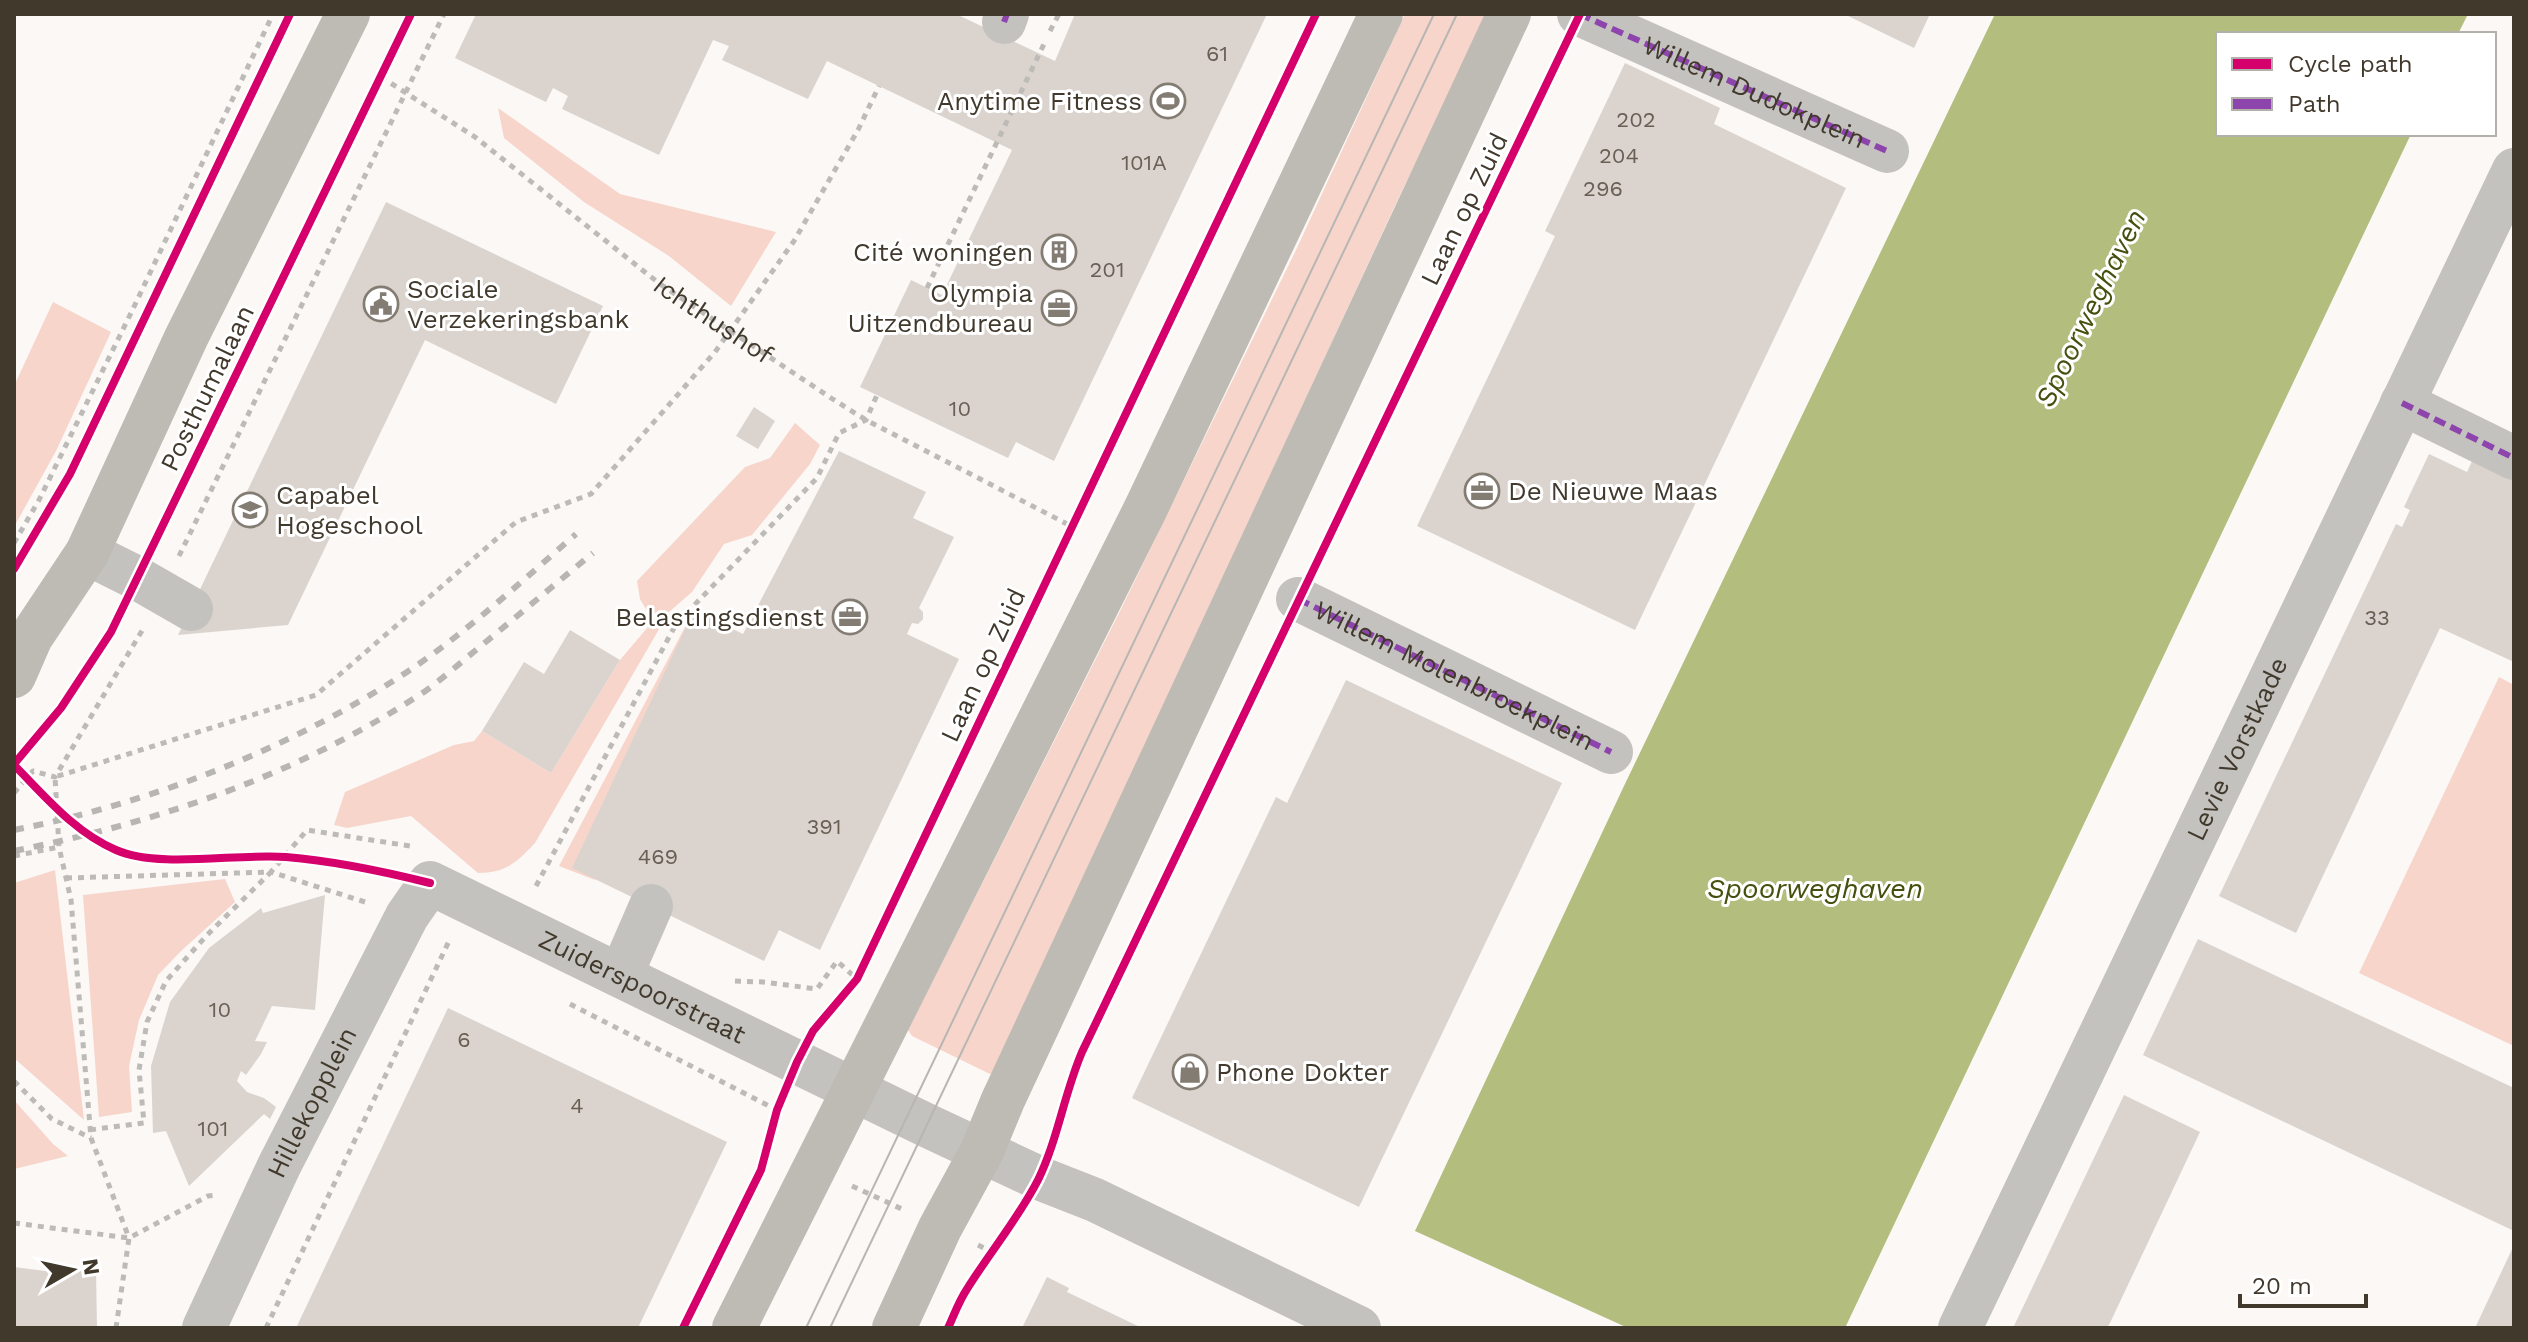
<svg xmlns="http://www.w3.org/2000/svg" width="2528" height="1342" font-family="'Work Sans',sans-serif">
	<rect width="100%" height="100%" fill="#fbf8f5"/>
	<g fill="#f7d5cb">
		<polygon points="1405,14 1488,14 1399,197 994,1072 990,1074 912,1036 908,1030 1121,609 1296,250"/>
		<polygon points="498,108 620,194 776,232 731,306 669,256 584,202 504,138"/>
		<polygon points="53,302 111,332 56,451 14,527 14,386"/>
		<path d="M795,423L820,445L810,464L752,535L724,544L692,592L669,612L535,843C517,862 506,873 478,873L411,816L347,828L334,825L345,792L454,745L474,741L482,731L551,773L620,660L653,621L640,599L637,581L745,467L770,458Z"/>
		<polygon points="694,610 723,624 595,880 559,866"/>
		<polygon points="2499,677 2514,685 2514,1046 2359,973"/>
		<polygon points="55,870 84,1120 14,1058 14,883"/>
		<polygon points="225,879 235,902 181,951 158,975 139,1020 129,1066 132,1112 99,1117 83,895"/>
		<polygon points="14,1100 53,1144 68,1156 14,1169"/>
	</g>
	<polygon fill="#b2bd7e" points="1995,14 2468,14 2458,34 2218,34 2218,134 2411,134 1845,1328 1628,1328 1415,1231 1624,786"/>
	<g fill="#dbd4ce">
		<polygon points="476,14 956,14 1055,61 1075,14 1267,14 1054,461 1016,442 1008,458 860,387 911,280 942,295 1012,150 827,61 808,99 722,60 729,46 713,40 659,155 562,109 568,96 553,88 546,102 455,58"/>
		<polygon points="1844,14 1930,14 1914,48"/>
		<polygon points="1625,63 1720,108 1714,124 1846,188 1635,630 1417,526 1555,236 1545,231"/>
		<polygon points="386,202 603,306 556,404 425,340 288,625 178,635"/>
		<polygon points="754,407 775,421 758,449 736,436"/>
		<polygon points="839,451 926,492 913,518 954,537 919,608 923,612 923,619 918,624 912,623 907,634 959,659 820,950 779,930 764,961 572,868 694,610 743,634"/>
		<polygon points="2429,454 2467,472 2474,457 2514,476 2514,662 2440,628 2296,933 2219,896 2396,524 2402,527 2410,510 2404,507"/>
		<polygon points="570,630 620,660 551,773 482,731 524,662 544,674"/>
		<polygon points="1346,680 1562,783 1359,1207 1132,1098 1276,797 1287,803"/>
		<polygon points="325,895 315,1010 272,1006 255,1041 267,1042 261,1054 246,1075 241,1071 237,1081 247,1092 264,1098 276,1107 270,1119 264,1114 189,1186 166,1131 153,1133 151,1066 170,1002 209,948 261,908 263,913"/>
		<polygon points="2198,939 2514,1088 2514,1231 2143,1055"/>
		<polygon points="448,1008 727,1142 638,1328 296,1328"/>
		<polygon points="2124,1095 2200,1132 2110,1323 2107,1328 2013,1328"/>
		<polygon points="2514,1245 2514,1328 2475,1328"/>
		<polygon points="14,1267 45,1271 96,1271 97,1328 14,1328"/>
		<polygon points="1047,1277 1069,1288 1067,1292 1142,1328 1022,1328"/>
	</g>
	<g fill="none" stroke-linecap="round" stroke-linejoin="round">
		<g stroke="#bdbbb7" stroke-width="5" stroke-dasharray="6 6" stroke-linecap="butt">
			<polyline points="1050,31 1059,14"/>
			<path id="s1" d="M381,77L475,137L660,284L831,398L866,420L1071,526"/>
			<polyline points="927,288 1044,44"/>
			<polyline points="14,543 39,500 131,313 273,14"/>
			<polyline points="179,556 444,14"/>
			<polyline points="14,793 33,771 55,777 143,629"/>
			<polyline points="14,856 59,847"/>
			<polyline points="66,878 271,872 207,935 166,981 147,1022 139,1070 144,1123 89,1130"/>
			<polyline points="536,886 676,624 817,478 839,433 866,420 877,395"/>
			<polyline points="365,902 271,872 307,830 410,846"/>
			<polyline points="735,981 763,982 817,989 837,961 857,979"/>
			<polyline points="570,1004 777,1110"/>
			<polyline points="14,1081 52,1119 91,1138"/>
			<polyline points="852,1186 904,1210"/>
			<polyline points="14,1223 129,1238 208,1196 218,1195"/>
			<polyline points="978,1245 992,1252"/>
			<polyline points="116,1328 129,1238 91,1138 71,900 59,847 55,777 316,695 516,522 591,494 715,352 794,241 858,130 879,86"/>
			<polyline points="266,1328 449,941"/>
		</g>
		<g stroke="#c4c2be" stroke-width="44">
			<polyline points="1579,14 1887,151"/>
			<polyline points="1004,22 1007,14"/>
			<polyline points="2402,403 2514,458"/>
			<polyline points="87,553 137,578 191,609"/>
			<polyline points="1298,599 1611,752"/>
			<polyline points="621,975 651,906"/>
			<path id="s2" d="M204,1328L279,1166L407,916L430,883L926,1125L1039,1178L1095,1200L1359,1328"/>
			<path id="s3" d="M1960,1328L2514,170"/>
		</g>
		<g stroke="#bdbbb4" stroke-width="44">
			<polyline points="14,676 31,637 87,553 186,338 348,14"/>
			<polyline points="734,1328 1146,508 1381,14"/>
			<polyline points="894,1328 940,1228 982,1151 1003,1100 1509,14"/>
		</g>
		<g stroke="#b7b6b2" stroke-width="2">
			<polyline points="806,1328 1434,14"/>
			<polyline points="830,1328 1457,14"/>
		</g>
		<g stroke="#b7b6b2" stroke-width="6" stroke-dasharray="10 10" stroke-linecap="butt">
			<path d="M14,830C151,803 290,749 407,672C467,632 522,581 576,534"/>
			<path d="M14,851C162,821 297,775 424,692C442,679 459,664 476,650C515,618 554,585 593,553"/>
		</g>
		<g stroke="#8e44ad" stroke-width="6" stroke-dasharray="12 6" stroke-linecap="butt">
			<path id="s4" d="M1579,14L1887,151"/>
			<polyline points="1004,22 1007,14"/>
			<polyline points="2402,403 2514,458"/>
			<path id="s5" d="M1298,599L1611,752"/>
		</g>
		<g stroke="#fff" stroke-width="13">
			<g id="cycleway">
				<polyline points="14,569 70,474 290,14"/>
				<polyline points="14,764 61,708 111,632 411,14"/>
				<path d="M14,765C45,796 74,832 116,850C159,869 238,853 286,857C335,861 382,871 430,883"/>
				<polyline points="683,1328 761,1170 777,1110 797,1062 813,1031 857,979 1316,14"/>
				<path d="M948,1328C954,1315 959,1301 967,1289C990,1252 1018,1219 1038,1180C1058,1139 1064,1094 1082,1052L1580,14"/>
			</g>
		</g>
		<use href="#cycleway" stroke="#d6006c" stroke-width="8"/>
	</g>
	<defs>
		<g id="stadium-ring" transform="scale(1.8)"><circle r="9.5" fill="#fff" stroke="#837c73" stroke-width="1.5"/><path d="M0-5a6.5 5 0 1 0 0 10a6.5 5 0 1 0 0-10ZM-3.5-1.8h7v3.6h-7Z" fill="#837c73"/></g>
		<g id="building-ring" transform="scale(1.8)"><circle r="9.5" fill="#fff" stroke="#837c73" stroke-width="1.5"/><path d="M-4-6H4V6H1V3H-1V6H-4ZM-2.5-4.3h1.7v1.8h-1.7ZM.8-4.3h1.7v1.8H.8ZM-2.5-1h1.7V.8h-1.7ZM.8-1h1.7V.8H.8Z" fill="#837c73"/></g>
		<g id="civic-ring" transform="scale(1.8)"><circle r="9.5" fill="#fff" stroke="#837c73" stroke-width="1.5"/><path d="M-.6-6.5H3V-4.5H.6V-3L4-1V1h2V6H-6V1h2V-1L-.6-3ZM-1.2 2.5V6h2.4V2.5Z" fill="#837c73"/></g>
		<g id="office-ring" transform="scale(1.8)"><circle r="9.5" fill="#fff" stroke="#837c73" stroke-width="1.5"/><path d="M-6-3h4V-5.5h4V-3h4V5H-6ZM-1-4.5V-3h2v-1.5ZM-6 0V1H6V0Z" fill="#837c73"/></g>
		<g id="university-ring" transform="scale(1.8)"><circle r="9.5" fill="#fff" stroke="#837c73" stroke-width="1.5"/><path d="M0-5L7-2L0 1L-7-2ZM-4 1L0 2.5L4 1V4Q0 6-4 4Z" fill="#837c73"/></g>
		<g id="shop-ring" transform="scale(1.8)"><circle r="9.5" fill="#fff" stroke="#837c73" stroke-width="1.5"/><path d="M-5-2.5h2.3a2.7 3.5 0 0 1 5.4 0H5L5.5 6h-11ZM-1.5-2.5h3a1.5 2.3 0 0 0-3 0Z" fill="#837c73"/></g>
	</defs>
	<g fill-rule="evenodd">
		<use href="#stadium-ring" x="1168" y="101"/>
		<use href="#building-ring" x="1059" y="252"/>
		<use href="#civic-ring" x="381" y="304"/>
		<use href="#office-ring" x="1059" y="308"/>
		<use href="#office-ring" x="1482" y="491"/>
		<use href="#university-ring" x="250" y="510"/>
		<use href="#office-ring" x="850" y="617"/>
		<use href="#shop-ring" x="1190" y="1072"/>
	</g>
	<g text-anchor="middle" stroke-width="6" stroke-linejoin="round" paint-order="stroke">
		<g font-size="22" fill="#686055">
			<text x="1217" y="61">61</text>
			<text x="1636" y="127">202</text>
			<text x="1619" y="163">204</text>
			<text x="1144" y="170">101A</text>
			<text x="1603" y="196">296</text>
			<text x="1107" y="277">201</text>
			<text x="960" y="416">10</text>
			<text x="2377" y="625">33</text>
			<text x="824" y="834">391</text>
			<text x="658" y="864">469</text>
			<text x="220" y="1017">10</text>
			<text x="464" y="1047">6</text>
			<text x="577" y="1113">4</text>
			<text x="213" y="1136">101</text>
		</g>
		<g font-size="26" fill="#42392d" stroke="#fff">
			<text dy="9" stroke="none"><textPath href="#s4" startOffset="192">Willem Dudokplein</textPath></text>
			<text transform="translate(1464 209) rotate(-64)" y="9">Laan op Zuid</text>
			<text dy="9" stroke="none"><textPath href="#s1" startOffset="412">Ichthushof</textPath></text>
			<text transform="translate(207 388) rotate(-64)" y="9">Posthumalaan</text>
			<text transform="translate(983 665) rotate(-65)" y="9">Laan op Zuid</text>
			<text dy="9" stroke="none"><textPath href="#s5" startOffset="174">Willem Molenbroekplein</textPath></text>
			<text dy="9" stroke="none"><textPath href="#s3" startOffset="642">Levie Vorstkade</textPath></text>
			<text dy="9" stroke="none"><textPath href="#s2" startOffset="736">Zuiderspoorstraat</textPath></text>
			<text dy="9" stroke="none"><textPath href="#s2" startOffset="250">Hillekopplein</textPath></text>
		</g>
		<g font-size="26" fill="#42392d" stroke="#fff" text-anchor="end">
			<text x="1142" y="110">Anytime Fitness</text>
			<text x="1033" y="261">Cité woningen</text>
			<text x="407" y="298" text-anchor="start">Sociale<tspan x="407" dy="30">Verzekeringsbank</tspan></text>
			<text x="1033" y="302">Olympia<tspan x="1033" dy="30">Uitzendbureau</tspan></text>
			<text x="1508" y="500" text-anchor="start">De Nieuwe Maas</text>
			<text x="276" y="504" text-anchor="start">Capabel<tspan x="276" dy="30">Hogeschool</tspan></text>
			<text x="824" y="626">Belastingsdienst</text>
			<text x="1216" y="1081" text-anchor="start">Phone Dokter</text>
		</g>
		<g font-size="28" font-style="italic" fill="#46500e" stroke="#fff">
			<text transform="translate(2090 308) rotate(-64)" y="10">Spoorweghaven</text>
			<text x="1815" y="898">Spoorweghaven</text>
		</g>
	</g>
	<rect width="2528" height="1342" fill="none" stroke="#42392d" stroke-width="32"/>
	<rect x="2216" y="32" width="280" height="104" fill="#ffffff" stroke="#b3b0ab" stroke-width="2"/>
	<rect x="2232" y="58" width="40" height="12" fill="#d6006c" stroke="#b3b0ab" stroke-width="2"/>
	<text x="2288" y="72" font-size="24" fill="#42392d">Cycle path</text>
	<rect x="2232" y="98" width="40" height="12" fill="#8e44ad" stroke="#b3b0ab" stroke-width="2"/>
	<text x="2288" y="112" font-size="24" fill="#42392d">Path</text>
	<g transform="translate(72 1270) rotate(81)" stroke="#ffffff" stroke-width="6" paint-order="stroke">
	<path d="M0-6L14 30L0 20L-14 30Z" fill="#42392d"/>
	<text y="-12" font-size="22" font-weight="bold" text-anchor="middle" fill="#42392d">N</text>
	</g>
	<path d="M2240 1294v12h126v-12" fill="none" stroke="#42392d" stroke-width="4"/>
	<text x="2252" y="1294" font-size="24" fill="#42392d" stroke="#ffffff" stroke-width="6" paint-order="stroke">20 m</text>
</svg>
